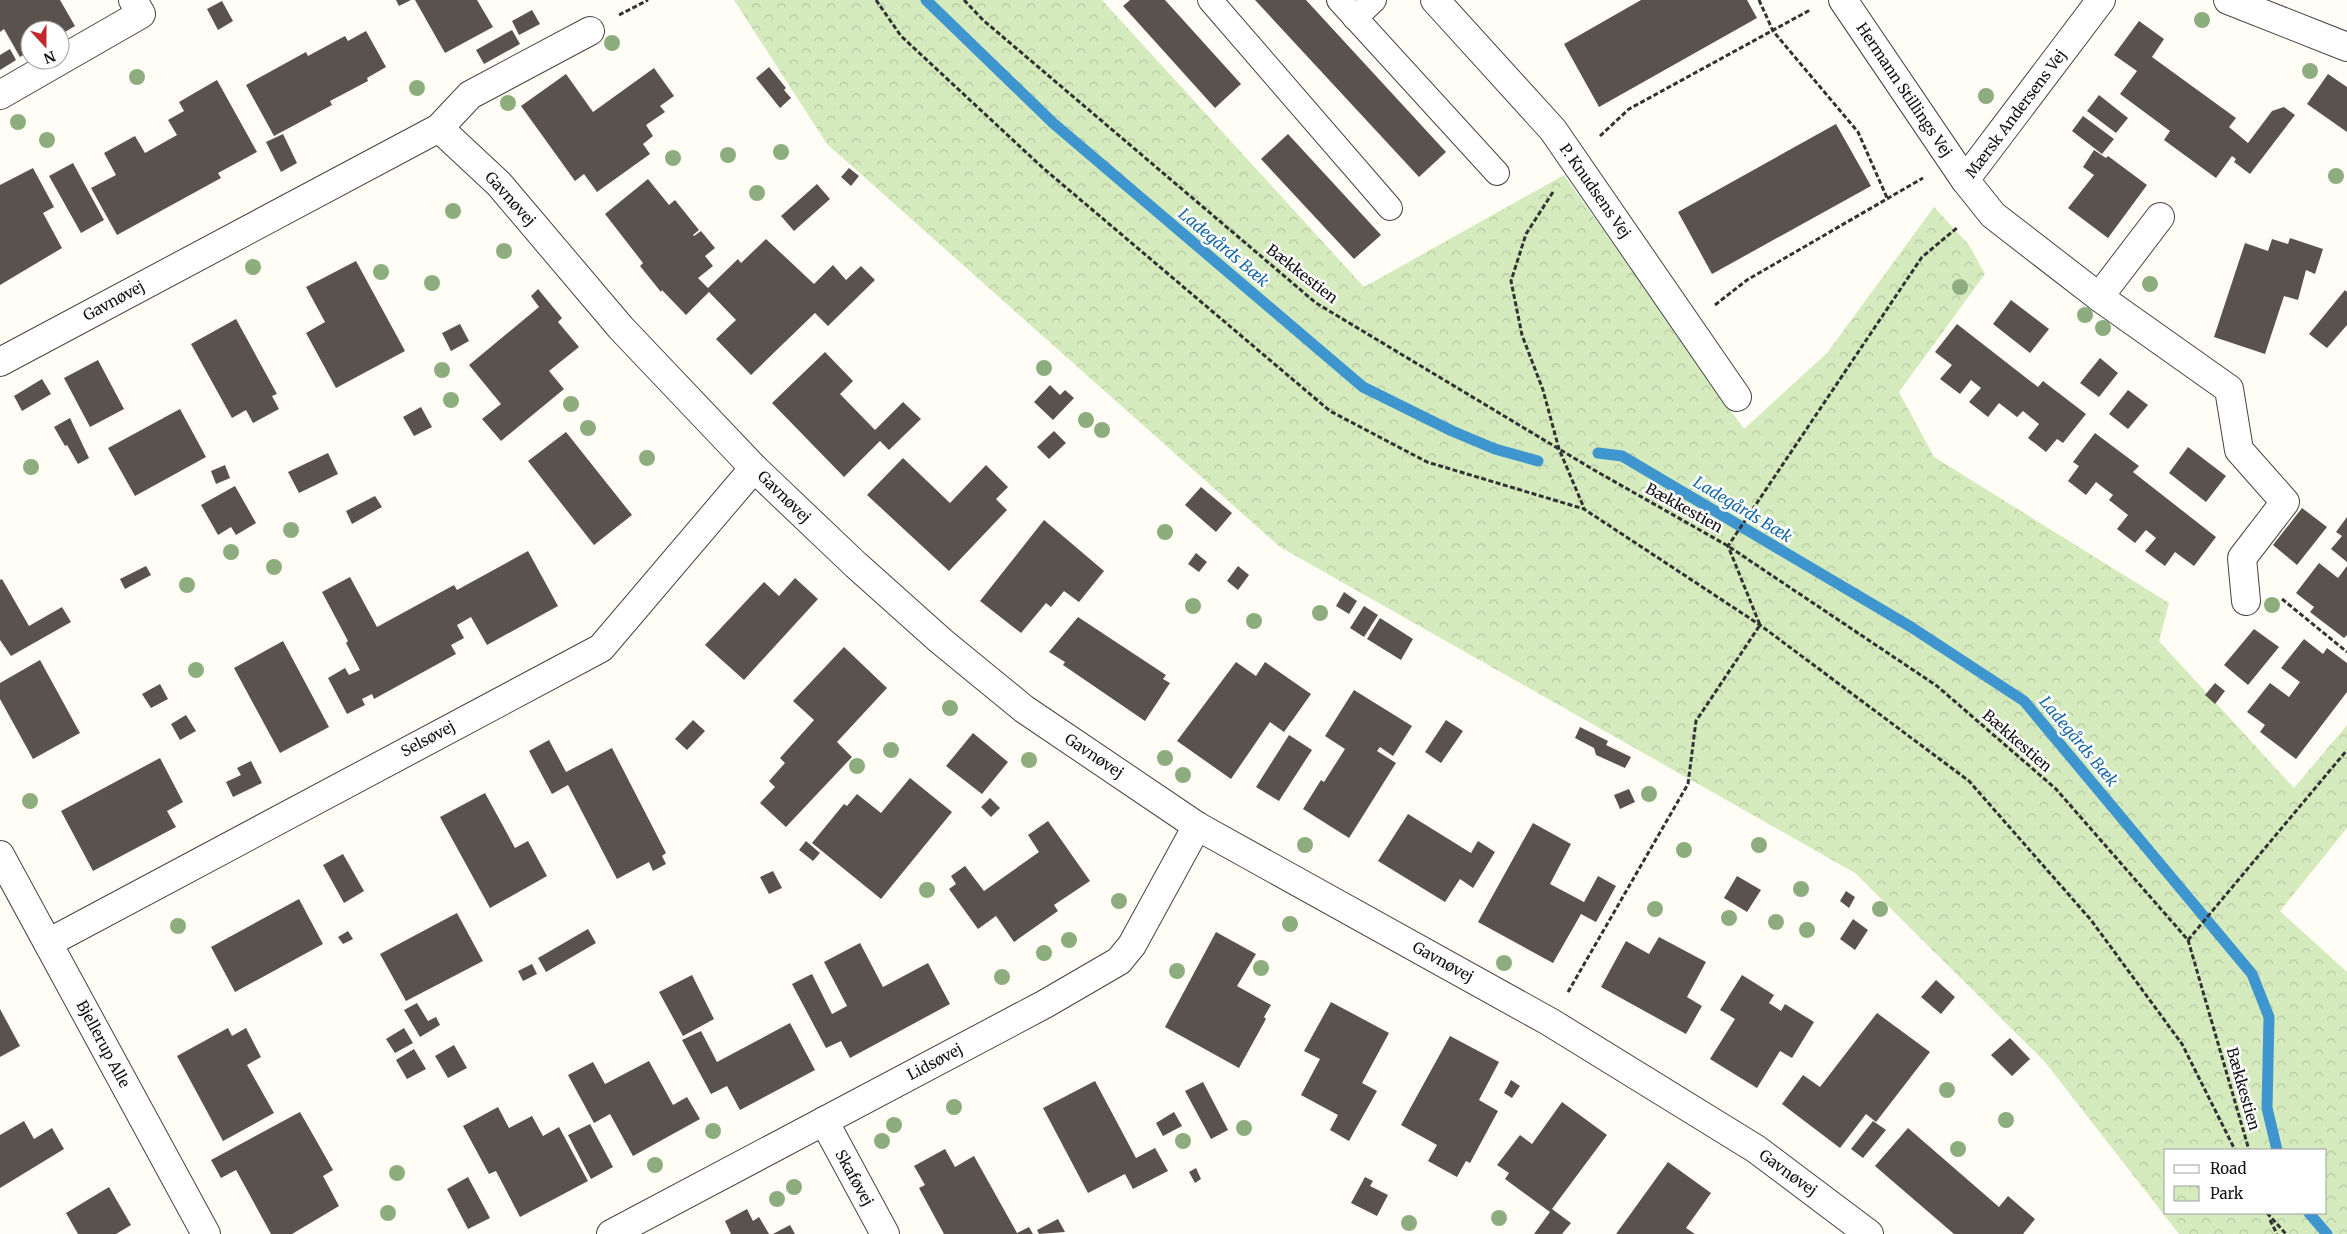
<svg xmlns="http://www.w3.org/2000/svg" width="2347" height="1234" font-family="Merriweather,serif">
	<defs>
		<pattern id="park-crowns" width="20" height="18" patternUnits="userSpaceOnUse" patternTransform="scale(1.25)"><rect width="20" height="18" fill="#d5ebbd"/><path d="M2 6a3 3 0 1 1 6 0M12 15a3 3 0 1 1 6 0" fill="none" stroke="#b6c8a1"/></pattern>
	</defs>
	<rect width="100%" height="100%" fill="#fffdf5"/>
	<path fill="url(#park-crowns)" fill-rule="evenodd" d="M734,0H1102L1364,287L1564,175L1744,429L1827,353L1934,207L1969,245L1985,274L1899,392L1934,457L2169,603L2159,641L2294,788L2347,725V828L2280,911L2347,972V1234H2179L2045,1062L1855,873L1280,547L827,144ZM2166,1150H2326V1213H2166Z"/>
	<g fill="none" stroke-linecap="round" stroke-linejoin="round">
		<g stroke="#3f96cf" stroke-width="11">
			<polyline points="926,0 1053,123 1363,387 1452,431 1495,449 1538,461"/>
			<polyline points="1598,453 1622,456 1911,627 2024,701 2252,974 2269,1017 2267,1108 2277,1150"/>
			<polyline points="2309,1213 2327,1234"/>
		</g>
	</g>
	<g fill="#5a524d">
		<polygon points="0,0 60,0 75,26 60,35 60,30 30,30 30,51 20,57 4,29 0,32"/>
		<polygon points="396,0 411,0 399,6"/>
		<polygon points="415,0 477,0 493,27 445,53"/>
		<polygon points="1130,0 1165,0 1241,84 1215,108 1123,6"/>
		<polygon points="1255,0 1306,0 1446,152 1419,177"/>
		<polygon points="1641,0 1747,0 1757,18 1599,107 1564,44"/>
		<polygon points="222,1 233,21 218,30 207,9"/>
		<polygon points="532,10 540,24 519,35 512,21"/>
		<polygon points="2139,21 2164,39 2152,57 2236,118 2229,127 2248,143 2272,111 2284,107 2295,115 2250,174 2234,162 2236,159 2232,156 2216,178 2164,140 2170,131 2120,94 2137,71 2114,55"/>
		<polygon points="512,30 520,44 484,64 476,50"/>
		<polygon points="366,31 386,67 367,78 368,81 330,101 332,105 274,136 246,85 306,52 308,56 345,36 348,41"/>
		<polygon points="10,49 16,60 0,70 0,55"/>
		<polygon points="769,67 786,88 784,90 791,98 780,108 756,78"/>
		<polygon points="654,68 674,96 660,106 665,112 646,125 653,136 643,144 650,154 597,192 584,174 575,181 521,106 566,74 593,112"/>
		<polygon points="2328,74 2347,87 2347,132 2307,104"/>
		<polygon points="217,80 257,152 218,173 221,178 117,235 91,188 116,175 104,153 135,136 145,153 177,135 168,120 184,111 179,102"/>
		<polygon points="2099,95 2128,118 2116,133 2087,111"/>
		<polygon points="2083,116 2114,139 2102,154 2072,131"/>
		<polygon points="1836,124 1871,186 1712,274 1678,212"/>
		<polygon points="283,134 297,163 281,172 266,142"/>
		<polygon points="1288,134 1381,235 1354,259 1261,159"/>
		<polygon points="2094,150 2106,158 2108,156 2147,185 2108,238 2068,208 2094,175 2083,167"/>
		<polygon points="73,163 104,220 81,233 49,176"/>
		<polygon points="33,168 54,207 43,213 62,248 0,285 0,185"/>
		<polygon points="849,168 859,176 851,186 841,177"/>
		<polygon points="648,179 669,205 675,200 699,230 693,235 694,236 701,231 715,248 705,256 713,266 698,278 708,288 738,259 741,263 766,239 814,284 833,265 846,280 861,266 875,280 828,326 815,313 751,375 716,339 736,320 709,292 686,315 662,290 661,292 640,266 643,263 605,214"/>
		<polygon points="817,184 830,199 794,231 781,216"/>
		<polygon points="2290,238 2323,249 2315,274 2306,270 2298,300 2284,296 2265,354 2214,337 2245,243 2268,251 2272,239 2288,244"/>
		<polygon points="356,261 405,351 336,388 306,333 325,322 306,287"/>
		<polygon points="538,289 562,318 558,322 579,347 549,371 564,389 501,441 482,419 501,404 469,365 539,307 531,296"/>
		<polygon points="2345,290 2347,292 2347,325 2327,348 2309,334"/>
		<polygon points="2011,300 2049,329 2030,353 1993,324"/>
		<polygon points="236,319 277,394 272,396 279,409 253,423 246,410 232,418 191,344"/>
		<polygon points="460,324 469,341 451,351 442,333"/>
		<polygon points="1957,324 2038,387 2043,381 2086,414 2063,443 2057,439 2046,452 2028,438 2039,424 2023,411 2017,417 1999,403 1988,417 1969,402 1981,388 1971,380 1960,394 1940,379 1952,365 1935,352"/>
		<polygon points="825,352 853,381 840,394 875,430 903,402 921,419 889,450 880,441 844,477 772,403"/>
		<polygon points="2100,358 2118,373 2099,397 2080,383"/>
		<polygon points="98,360 124,409 90,427 64,378"/>
		<polygon points="42,379 51,394 22,411 14,396"/>
		<polygon points="1050,385 1060,395 1065,390 1074,398 1053,420 1034,402"/>
		<polygon points="2128,390 2148,405 2128,429 2109,414"/>
		<polygon points="421,407 432,427 414,436 403,417"/>
		<polygon points="180,409 206,457 135,496 108,448"/>
		<polygon points="70,418 89,458 78,464 67,445 65,446 54,427"/>
		<polygon points="1054,431 1066,443 1049,459 1037,447"/>
		<polygon points="566,432 632,515 594,545 528,461"/>
		<polygon points="2095,433 2139,466 2133,472 2216,537 2194,566 2175,552 2165,566 2145,551 2156,538 2146,530 2135,543 2117,529 2128,515 2109,500 2113,495 2096,482 2086,495 2068,481 2079,466 2073,462"/>
		<polygon points="2188,447 2226,476 2206,502 2169,473"/>
		<polygon points="328,453 338,474 299,493 288,472"/>
		<polygon points="903,458 950,503 986,465 1008,487 996,499 1007,510 949,571 867,495"/>
		<polygon points="225,465 230,478 216,484 211,471"/>
		<polygon points="235,486 256,523 236,535 231,527 218,535 201,505"/>
		<polygon points="1201,487 1232,513 1216,532 1185,505"/>
		<polygon points="375,496 382,507 352,524 346,511"/>
		<polygon points="2302,508 2327,527 2297,565 2273,545"/>
		<polygon points="2347,517 2347,562 2331,549 2342,536 2336,532"/>
		<polygon points="1044,520 1104,571 1079,602 1064,591 1051,607 1046,603 1021,633 980,601"/>
		<polygon points="528,551 558,606 487,645 471,617 457,625 464,638 451,645 456,654 374,699 372,694 362,699 365,705 347,714 328,678 345,668 349,675 360,670 346,643 348,641 322,592 350,577 377,627 454,585 457,590"/>
		<polygon points="1196,553 1207,562 1199,572 1188,564"/>
		<polygon points="2319,563 2338,578 2347,566 2347,635 2344,638 2310,612 2314,607 2296,593"/>
		<polygon points="146,566 151,575 125,589 120,579"/>
		<polygon points="1238,566 1249,575 1238,590 1227,581"/>
		<polygon points="795,578 818,599 744,680 705,645 764,582 779,596"/>
		<polygon points="2,579 29,626 62,607 71,622 11,656 0,640 0,580"/>
		<polygon points="1344,592 1357,601 1349,614 1336,606"/>
		<polygon points="1364,606 1378,615 1364,637 1350,628"/>
		<polygon points="1078,617 1166,675 1163,679 1170,683 1145,721 1063,665 1065,662 1049,652"/>
		<polygon points="1380,618 1413,639 1401,660 1367,639"/>
		<polygon points="2254,629 2279,647 2248,685 2224,665"/>
		<polygon points="2304,639 2323,654 2327,648 2347,663 2347,692 2296,759 2260,732 2265,725 2247,712 2270,683 2289,697 2300,682 2281,668"/>
		<polygon points="283,641 329,727 280,753 234,668"/>
		<polygon points="844,647 887,688 837,742 852,757 786,827 760,803 775,787 769,781 785,763 780,758 814,720 793,701"/>
		<polygon points="40,660 80,733 33,759 0,699 0,683"/>
		<polygon points="1236,662 1256,676 1265,662 1311,694 1284,732 1270,722 1231,779 1177,741"/>
		<polygon points="2215,683 2225,691 2215,704 2205,695"/>
		<polygon points="160,684 168,699 151,708 142,694"/>
		<polygon points="1354,690 1412,726 1393,756 1380,747 1377,751 1396,763 1349,838 1303,809 1321,780 1324,782 1345,749 1325,736"/>
		<polygon points="186,715 196,731 180,740 171,724"/>
		<polygon points="693,720 705,731 687,750 675,739"/>
		<polygon points="1446,720 1463,731 1441,763 1425,752"/>
		<polygon points="1580,727 1608,741 1606,745 1631,757 1625,768 1596,755 1594,748 1575,738"/>
		<polygon points="973,733 1008,762 982,794 946,766"/>
		<polygon points="1289,735 1312,750 1279,801 1256,787"/>
		<polygon points="549,740 566,772 612,748 666,853 662,856 666,864 653,871 649,862 617,879 568,785 552,794 529,751"/>
		<polygon points="160,758 183,802 167,811 176,827 93,871 61,811"/>
		<polygon points="251,761 262,783 233,797 226,782 241,775 237,768"/>
		<polygon points="910,778 952,812 881,899 812,843 844,804 847,806 857,794 881,813"/>
		<polygon points="1629,789 1635,802 1620,809 1614,795"/>
		<polygon points="485,793 515,848 528,841 547,876 490,908 440,817"/>
		<polygon points="990,798 1000,808 991,817 981,807"/>
		<polygon points="1408,814 1471,853 1478,841 1495,852 1473,888 1460,879 1445,902 1378,861"/>
		<polygon points="1048,821 1090,881 1054,905 1058,911 1014,942 996,916 978,929 949,889 956,884 951,876 965,866 984,891 1039,852 1028,835"/>
		<polygon points="1533,823 1571,844 1550,884 1584,902 1598,876 1616,886 1596,922 1581,914 1553,963 1478,922"/>
		<polygon points="806,841 820,853 813,861 799,850"/>
		<polygon points="343,854 364,891 344,903 323,865"/>
		<polygon points="773,871 782,888 769,894 760,877"/>
		<polygon points="1737,876 1761,890 1747,912 1724,898"/>
		<polygon points="1846,891 1855,897 1849,908 1840,901"/>
		<polygon points="299,899 323,944 235,992 211,947"/>
		<polygon points="457,913 483,961 406,1001 380,954"/>
		<polygon points="1853,919 1868,930 1855,950 1840,939"/>
		<polygon points="588,929 596,943 546,972 538,958"/>
		<polygon points="348,931 353,939 343,944 338,937"/>
		<polygon points="1216,932 1256,954 1237,986 1271,1005 1264,1017 1266,1019 1239,1068 1165,1027"/>
		<polygon points="1659,937 1706,962 1687,997 1702,1006 1686,1034 1601,987 1626,941 1649,954"/>
		<polygon points="860,943 883,987 928,963 950,1004 850,1058 841,1041 826,1048 792,984 812,974 832,1014 847,1006 824,962"/>
		<polygon points="532,964 537,974 523,981 518,971"/>
		<polygon points="692,975 714,1019 683,1036 659,992"/>
		<polygon points="1742,975 1774,995 1769,1003 1781,1011 1785,1004 1814,1022 1792,1058 1780,1051 1757,1088 1710,1059 1735,1019 1720,1010"/>
		<polygon points="1936,980 1955,997 1941,1014 1921,997"/>
		<polygon points="1331,1002 1389,1033 1362,1083 1377,1091 1349,1141 1330,1130 1338,1115 1301,1095 1320,1059 1304,1051"/>
		<polygon points="417,1003 428,1021 436,1017 440,1025 420,1037 404,1010"/>
		<polygon points="0,1009 20,1046 0,1057"/>
		<polygon points="1877,1013 1930,1052 1876,1122 1866,1114 1840,1148 1782,1104 1803,1075 1820,1087"/>
		<polygon points="790,1023 815,1070 740,1110 727,1086 711,1094 682,1040 701,1031 717,1062"/>
		<polygon points="228,1028 232,1036 246,1028 261,1057 247,1065 274,1113 223,1141 177,1056"/>
		<polygon points="404,1028 413,1043 395,1053 386,1039"/>
		<polygon points="1450,1036 1499,1062 1479,1100 1498,1111 1470,1163 1466,1161 1457,1177 1428,1161 1437,1145 1401,1125"/>
		<polygon points="2010,1038 2030,1059 2012,1076 1991,1055"/>
		<polygon points="454,1045 467,1068 448,1078 435,1056"/>
		<polygon points="414,1049 426,1069 407,1079 396,1060"/>
		<polygon points="649,1061 673,1105 687,1097 700,1119 633,1156 610,1114 594,1123 568,1075 593,1062 605,1084"/>
		<polygon points="1511,1080 1520,1086 1512,1098 1504,1093"/>
		<polygon points="1095,1081 1136,1158 1155,1148 1168,1171 1133,1189 1125,1174 1088,1193 1043,1108"/>
		<polygon points="1203,1082 1228,1130 1211,1139 1185,1091"/>
		<polygon points="1562,1102 1607,1135 1552,1209 1571,1223 1562,1234 1534,1234 1550,1212 1505,1179 1509,1173 1497,1165 1520,1135 1532,1144"/>
		<polygon points="498,1107 509,1128 532,1116 543,1136 559,1127 588,1181 520,1217 496,1171 489,1174 463,1126"/>
		<polygon points="300,1112 333,1170 323,1176 339,1206 292,1234 271,1234 236,1170 221,1178 211,1160"/>
		<polygon points="1174,1112 1182,1126 1163,1136 1156,1123"/>
		<polygon points="24,1121 34,1139 52,1128 64,1149 0,1188 0,1135"/>
		<polygon points="1873,1121 1886,1130 1863,1158 1851,1149"/>
		<polygon points="590,1124 613,1167 591,1179 568,1135"/>
		<polygon points="1908,1128 1999,1207 2008,1196 2035,1219 2023,1234 1954,1234 1875,1166"/>
		<polygon points="945,1149 955,1167 974,1156 1017,1233 1029,1227 1033,1234 944,1234 919,1188 925,1185 914,1166"/>
		<polygon points="1668,1162 1711,1193 1686,1228 1695,1234 1616,1234"/>
		<polygon points="1196,1168 1201,1179 1195,1183 1189,1172"/>
		<polygon points="468,1177 490,1218 468,1229 447,1189"/>
		<polygon points="1365,1177 1373,1181 1370,1186 1388,1195 1377,1216 1351,1203"/>
		<polygon points="109,1187 131,1225 116,1234 78,1234 66,1213"/>
		<polygon points="747,1209 753,1221 759,1217 769,1234 731,1234 725,1221"/>
		<polygon points="1058,1219 1065,1232 1039,1234 1037,1230"/>
		<polygon points="790,1225 795,1234 773,1234"/>
	</g>
	<g fill="none" stroke-linecap="round" stroke-linejoin="round">
		<g stroke="#444" stroke-width="26">
			<g id="service">
				<polyline points="1210,0 1390,208"/>
				<polyline points="1339,0 1497,173"/>
				<polyline points="1355,18 1374,0"/>
			</g>
		</g>
		<g stroke="#444" stroke-width="30">
			<g id="minor">
				<polyline points="1435,0 1553,130 1737,397"/>
				<polyline points="1843,0 1965,180"/>
				<polyline points="2101,0 1965,180 1993,215 2099,297 2229,389 2239,450 2285,502 2242,558 2246,601"/>
				<polyline points="2228,0 2347,47"/>
				<polyline points="0,95 141,14 133,0"/>
				<polyline points="439,128 470,95 590,31"/>
				<polyline points="2099,297 2160,217"/>
				<polyline points="0,362 439,128 499,184 621,328 754,468 856,565 941,641 1024,709 1197,826 1550,1022 1756,1149 1869,1234"/>
				<polyline points="0,855 206,1234"/>
				<polyline points="48,943 601,648 754,468"/>
				<polyline points="824,1121 885,1234"/>
				<polyline points="611,1234 1045,1004 1119,961 1132,945 1197,826"/>
			</g>
		</g>
		<g stroke="#333" stroke-width="3" stroke-dasharray="5 2.5" stroke-linecap="butt">
			<polyline points="876,0 901,36 1043,168 1330,411 1427,462 1584,509 1760,625 1969,781 2091,920 2182,1044 2235,1150"/>
			<polyline points="964,0 983,20 1316,303 1594,470 1728,546 1937,686 2056,789 2188,940 2249,1150"/>
			<polyline points="1759,0 1773,31 1858,132 1888,200"/>
			<polyline points="619,15 648,0"/>
			<polyline points="1600,136 1629,109 1810,10"/>
			<polyline points="1553,192 1526,234 1511,281 1522,335 1543,390 1559,449 1584,508"/>
			<polyline points="1715,305 1747,280 1923,178"/>
			<polyline points="2282,599 2347,652"/>
			<polyline points="2188,940 2347,750"/>
			<polyline points="1568,992 1688,784 1696,721 1760,625 1728,546 1922,257 1958,227"/>
			<polyline points="2267,1213 2286,1234"/>
			<polyline points="2270,1220 2277,1234"/>
		</g>
		<use href="#service" stroke="#fff" stroke-width="24"/>
		<use href="#minor" stroke="#fff" stroke-width="28"/>
	</g>
	<g fill="#8dad7f">
		<circle cx="2202" cy="20" r="8"/>
		<circle cx="612" cy="43" r="8"/>
		<circle cx="2310" cy="71" r="8"/>
		<circle cx="137" cy="77" r="8"/>
		<circle cx="417" cy="88" r="8"/>
		<circle cx="1986" cy="96" r="8"/>
		<circle cx="508" cy="103" r="8"/>
		<circle cx="18" cy="122" r="8"/>
		<circle cx="47" cy="140" r="8"/>
		<circle cx="781" cy="152" r="8"/>
		<circle cx="728" cy="155" r="8"/>
		<circle cx="673" cy="158" r="8"/>
		<circle cx="2336" cy="176" r="8"/>
		<circle cx="757" cy="193" r="8"/>
		<circle cx="453" cy="211" r="8"/>
		<circle cx="504" cy="251" r="8"/>
		<circle cx="253" cy="267" r="8"/>
		<circle cx="381" cy="272" r="8"/>
		<circle cx="432" cy="283" r="8"/>
		<circle cx="2150" cy="284" r="8"/>
		<circle cx="1960" cy="287" r="8"/>
		<circle cx="2085" cy="315" r="8"/>
		<circle cx="2103" cy="328" r="8"/>
		<circle cx="1044" cy="368" r="8"/>
		<circle cx="442" cy="370" r="8"/>
		<circle cx="451" cy="400" r="8"/>
		<circle cx="571" cy="404" r="8"/>
		<circle cx="1086" cy="420" r="8"/>
		<circle cx="588" cy="428" r="8"/>
		<circle cx="1102" cy="430" r="8"/>
		<circle cx="647" cy="458" r="8"/>
		<circle cx="31" cy="467" r="8"/>
		<circle cx="291" cy="530" r="8"/>
		<circle cx="1165" cy="532" r="8"/>
		<circle cx="231" cy="552" r="8"/>
		<circle cx="274" cy="567" r="8"/>
		<circle cx="187" cy="585" r="8"/>
		<circle cx="2272" cy="605" r="8"/>
		<circle cx="1193" cy="606" r="8"/>
		<circle cx="1320" cy="613" r="8"/>
		<circle cx="1254" cy="621" r="8"/>
		<circle cx="196" cy="670" r="8"/>
		<circle cx="950" cy="708" r="8"/>
		<circle cx="891" cy="750" r="8"/>
		<circle cx="1165" cy="758" r="8"/>
		<circle cx="1029" cy="760" r="8"/>
		<circle cx="857" cy="766" r="8"/>
		<circle cx="1183" cy="775" r="8"/>
		<circle cx="1649" cy="794" r="8"/>
		<circle cx="30" cy="801" r="8"/>
		<circle cx="1305" cy="845" r="8"/>
		<circle cx="1759" cy="845" r="8"/>
		<circle cx="1684" cy="850" r="8"/>
		<circle cx="1801" cy="889" r="8"/>
		<circle cx="927" cy="890" r="8"/>
		<circle cx="1119" cy="901" r="8"/>
		<circle cx="1655" cy="909" r="8"/>
		<circle cx="1880" cy="909" r="8"/>
		<circle cx="1729" cy="918" r="8"/>
		<circle cx="1776" cy="922" r="8"/>
		<circle cx="1290" cy="924" r="8"/>
		<circle cx="178" cy="926" r="8"/>
		<circle cx="1807" cy="930" r="8"/>
		<circle cx="1069" cy="940" r="8"/>
		<circle cx="1044" cy="953" r="8"/>
		<circle cx="1504" cy="963" r="8"/>
		<circle cx="1261" cy="968" r="8"/>
		<circle cx="1177" cy="971" r="8"/>
		<circle cx="1002" cy="977" r="8"/>
		<circle cx="1947" cy="1090" r="8"/>
		<circle cx="954" cy="1107" r="8"/>
		<circle cx="2006" cy="1120" r="8"/>
		<circle cx="894" cy="1125" r="8"/>
		<circle cx="1244" cy="1128" r="8"/>
		<circle cx="713" cy="1131" r="8"/>
		<circle cx="882" cy="1141" r="8"/>
		<circle cx="1183" cy="1141" r="8"/>
		<circle cx="1958" cy="1149" r="8"/>
		<circle cx="655" cy="1165" r="8"/>
		<circle cx="397" cy="1173" r="8"/>
		<circle cx="794" cy="1187" r="8"/>
		<circle cx="777" cy="1199" r="8"/>
		<circle cx="388" cy="1213" r="8"/>
		<circle cx="1499" cy="1218" r="8"/>
		<circle cx="1409" cy="1223" r="8"/>
	</g>
	<g text-anchor="middle" stroke-width="5" stroke-linejoin="round" paint-order="stroke">
		<g font-size="15" fill="#111" stroke="#fff">
			<text transform="translate(1904 90) rotate(56)" y="5">Hermann Stillings Vej</text>
			<text transform="translate(2016 114) rotate(-53)" y="5">Mærsk Andersens Vej</text>
			<text transform="translate(1595 191) rotate(55)" y="5">P. Knudsens Vej</text>
			<text transform="translate(510 199) rotate(48)" y="5">Gavnøvej</text>
			<text transform="translate(1302 274) rotate(38)" y="5">Bækkestien</text>
			<text transform="translate(114 301) rotate(-28)" y="5">Gavnøvej</text>
			<text transform="translate(784 497) rotate(44)" y="5">Gavnøvej</text>
			<text transform="translate(1684 508) rotate(29)" y="5">Bækkestien</text>
			<text transform="translate(428 739) rotate(-28)" y="5">Selsøvej</text>
			<text transform="translate(2017 741) rotate(41)" y="5">Bækkestien</text>
			<text transform="translate(1094 756) rotate(34)" y="5">Gavnøvej</text>
			<text transform="translate(1443 962) rotate(29)" y="5">Gavnøvej</text>
			<text transform="translate(103 1044) rotate(62)" y="5">Bjellerup Alle</text>
			<text transform="translate(935 1062) rotate(-28)" y="5">Lidsøvej</text>
			<text transform="translate(2243 1089) rotate(74)" y="5">Bækkestien</text>
			<text transform="translate(1788 1173) rotate(36)" y="5">Gavnøvej</text>
			<text transform="translate(854 1178) rotate(61)" y="5">Skaføvej</text>
		</g>
		<g font-size="16" font-style="italic" fill="#1768a6" stroke="#fff">
			<text transform="translate(1224 247) rotate(40)" y="6">Ladegårds Bæk</text>
			<text transform="translate(1743 509) rotate(31)" y="6">Ladegårds Bæk</text>
			<text transform="translate(2079 741) rotate(50)" y="6">Ladegårds Bæk</text>
		</g>
	</g>
	<rect x="2164" y="1149" width="162" height="65" fill="#ffffff" stroke="#a0a0a0"/>
	<rect x="2174" y="1165" width="25" height="8" fill="#ffffff" stroke="#a0a0a0"/>
	<text x="2210" y="1174" font-size="15" fill="#111111">Road</text>
	<rect x="2174" y="1186" width="25" height="15" fill="url(#park-crowns)" stroke="#a0a0a0"/>
	<text x="2210" y="1199" font-size="15" fill="#111111">Park</text>
	<g transform="translate(45 45) rotate(159)"><circle r="24" fill="#ffffff" stroke="#a0a0a0"/>
	<path d="M0-4L9 19L0 12L-9 19Z" fill="#c4262e"/>
	<text y="-8" font-size="14" font-weight="bold" text-anchor="middle" fill="#111111">N</text>
	</g>
</svg>
